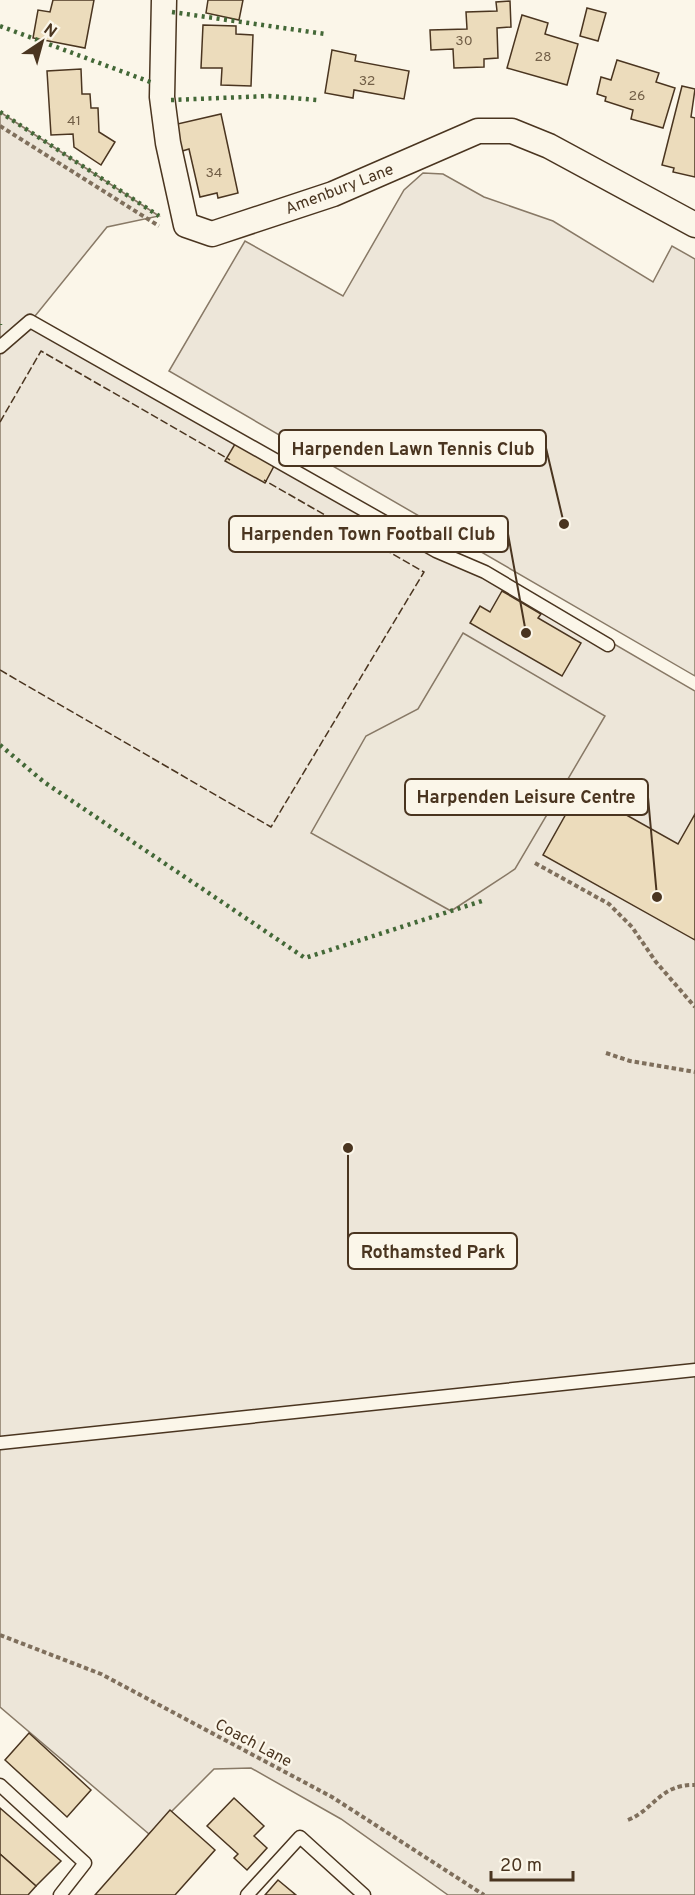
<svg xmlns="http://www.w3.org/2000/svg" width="695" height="1895" font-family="Overpass,sans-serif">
	<rect width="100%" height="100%" fill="#fbf6e9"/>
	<g fill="#ede6d9" stroke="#887966" stroke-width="1.5">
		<polygon points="0,112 159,216 107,227 31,321 511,584 695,691 695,1895 448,1895 341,1819 251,1768 214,1769 149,1834 0,1707"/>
		<polygon points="423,173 443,174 484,197 553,221 653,282 672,246 695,259 695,676 169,371 245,241 343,296 404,190"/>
	</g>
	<polygon fill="#ede7d9" stroke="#887966" stroke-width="1.5" points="463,633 605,716 515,869 451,911 311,833 366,736 418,709"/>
	<g fill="#ecdcbc" stroke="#4a3520" stroke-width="1.5">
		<polygon points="53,0 94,0 85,48 33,38 38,10 50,12"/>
		<polygon points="208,0 243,0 239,20 206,13"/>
		<polygon points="510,1 511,27 497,28 498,58 484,59 484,67 454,68 453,49 431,50 430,30 467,29 466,12 497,11 496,2"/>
		<polygon points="587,8 606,13 598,41 580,36"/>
		<polygon points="522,15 548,23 545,34 578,44 567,85 507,68"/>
		<polygon points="203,25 236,26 236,34 253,35 251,86 221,85 222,68 201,68"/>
		<polygon points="332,50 356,55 355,61 409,71 404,99 354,90 353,98 325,93"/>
		<polygon points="617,60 659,73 656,82 675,88 663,128 631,119 633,110 605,101 606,97 597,94 601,77 611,80"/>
		<polygon points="81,69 82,94 90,94 91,108 98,108 99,132 115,142 101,165 74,147 73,134 51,135 47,71"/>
		<polygon points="682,86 695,89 691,117 695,118 695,177 673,172 674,168 662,165"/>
		<polygon points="221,114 238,193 218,198 217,193 200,197 189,149 179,152 173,125"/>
		<polygon points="235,444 274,466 265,483 225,461"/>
		<polygon points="502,591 541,614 538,618 581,643 562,676 470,623 480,606 490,612"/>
		<polygon points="580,789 678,844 695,814 695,940 543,855"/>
		<polygon points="29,1733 91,1790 67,1817 5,1760"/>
		<polygon points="234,1798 264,1826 254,1836 267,1848 247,1870 234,1858 238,1854 207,1826"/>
		<polygon points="0,1808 61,1861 36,1886 0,1854"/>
		<polygon points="170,1810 215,1850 175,1895 95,1895"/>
		<polygon points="0,1854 36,1886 28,1895 0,1895"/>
		<polygon points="278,1880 296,1895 265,1895"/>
	</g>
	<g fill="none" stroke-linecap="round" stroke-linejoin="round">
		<g stroke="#4a3520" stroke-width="15">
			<g id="lane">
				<polyline points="0,347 30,321 436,551 485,572 608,645"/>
				<polyline points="0,1443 695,1370"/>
				<polyline points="0,1785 85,1863 60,1895"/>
				<polyline points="247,1895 300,1837 364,1895"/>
			</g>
		</g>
		<g stroke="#4a3520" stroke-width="27">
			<polyline id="street" points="164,0 162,97 168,143 186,225 212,234 333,194 478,131 512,131 549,146 695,225"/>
		</g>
		<g stroke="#7f6f5c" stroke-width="4" stroke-dasharray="4.5 3" stroke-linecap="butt">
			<polyline points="0,126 159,226"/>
			<polyline points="535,863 609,904 632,927 656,962 695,1007"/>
			<polyline points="606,1053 630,1061 695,1072"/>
			<polyline points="0,1635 101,1674 332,1797 484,1895"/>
			<path d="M628,1820C655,1809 660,1784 695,1785"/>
		</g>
		<use href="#lane" stroke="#fbf6e9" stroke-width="12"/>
		<use href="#street" stroke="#fbf6e9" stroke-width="24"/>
		<g stroke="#436837" stroke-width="4.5" stroke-dasharray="3 4.5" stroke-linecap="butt">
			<polyline points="172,12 325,34"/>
			<polyline points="0,26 153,83"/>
			<polyline points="171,100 269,96 317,100"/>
			<polyline points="0,112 159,216"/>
			<polyline points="0,325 0,324"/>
			<polyline points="0,745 44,782 305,958 485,900"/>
		</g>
		<g stroke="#4a3520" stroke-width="1.5" stroke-dasharray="8 3" stroke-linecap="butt">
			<polyline points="0,422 41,351 230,460"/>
			<polyline points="0,670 271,827 424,572 264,480"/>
		</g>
	</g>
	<g text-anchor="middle" stroke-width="4.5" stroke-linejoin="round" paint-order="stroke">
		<g font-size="14" fill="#725f47">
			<text x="464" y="45">30</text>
			<text x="543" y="61">28</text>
			<text x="367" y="85">32</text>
			<text x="637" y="100">26</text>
			<text x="74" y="125">41</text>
			<text x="214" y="177">34</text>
		</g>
		<g font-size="16" fill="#4a3520" stroke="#fbf6e9">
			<text transform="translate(339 188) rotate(-21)" y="6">Amenbury Lane</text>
			<text transform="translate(254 1742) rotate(28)" y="6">Coach Lane</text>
		</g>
	</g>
	<path fill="none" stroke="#4a3520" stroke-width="2" d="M564 524L546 448M526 633L508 534M657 897L648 797M348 1148L348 1251"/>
	<g fill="#4a3520" stroke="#fbf6e9" stroke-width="2">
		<circle cx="564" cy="524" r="6"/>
		<circle cx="526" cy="633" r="6"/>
		<circle cx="657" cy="897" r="6"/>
		<circle cx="348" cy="1148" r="6"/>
	</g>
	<g fill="#fbf6e9" stroke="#4a3520" stroke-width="2">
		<rect x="279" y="430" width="267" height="36" rx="6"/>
		<rect x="229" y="516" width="279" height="36" rx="6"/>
		<rect x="405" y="779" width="243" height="36" rx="6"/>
		<rect x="348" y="1233" width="169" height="36" rx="6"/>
	</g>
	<g font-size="18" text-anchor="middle" font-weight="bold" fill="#4a3520">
		<text x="413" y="455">Harpenden Lawn Tennis Club</text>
		<text x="368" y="540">Harpenden Town Football Club</text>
		<text x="526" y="803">Harpenden Leisure Centre</text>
		<text x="433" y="1258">Rothamsted Park</text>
	</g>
	<g transform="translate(42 42) rotate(36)" stroke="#fbf6e9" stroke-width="4.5" paint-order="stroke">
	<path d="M0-4.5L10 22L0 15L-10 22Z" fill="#4a3520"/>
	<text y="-9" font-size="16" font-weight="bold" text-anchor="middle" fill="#4a3520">N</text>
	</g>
	<path d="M491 1871v9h82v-9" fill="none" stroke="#4a3520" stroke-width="3"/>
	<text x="500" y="1871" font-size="18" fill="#4a3520" stroke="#fbf6e9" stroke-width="4.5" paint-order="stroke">20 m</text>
</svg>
